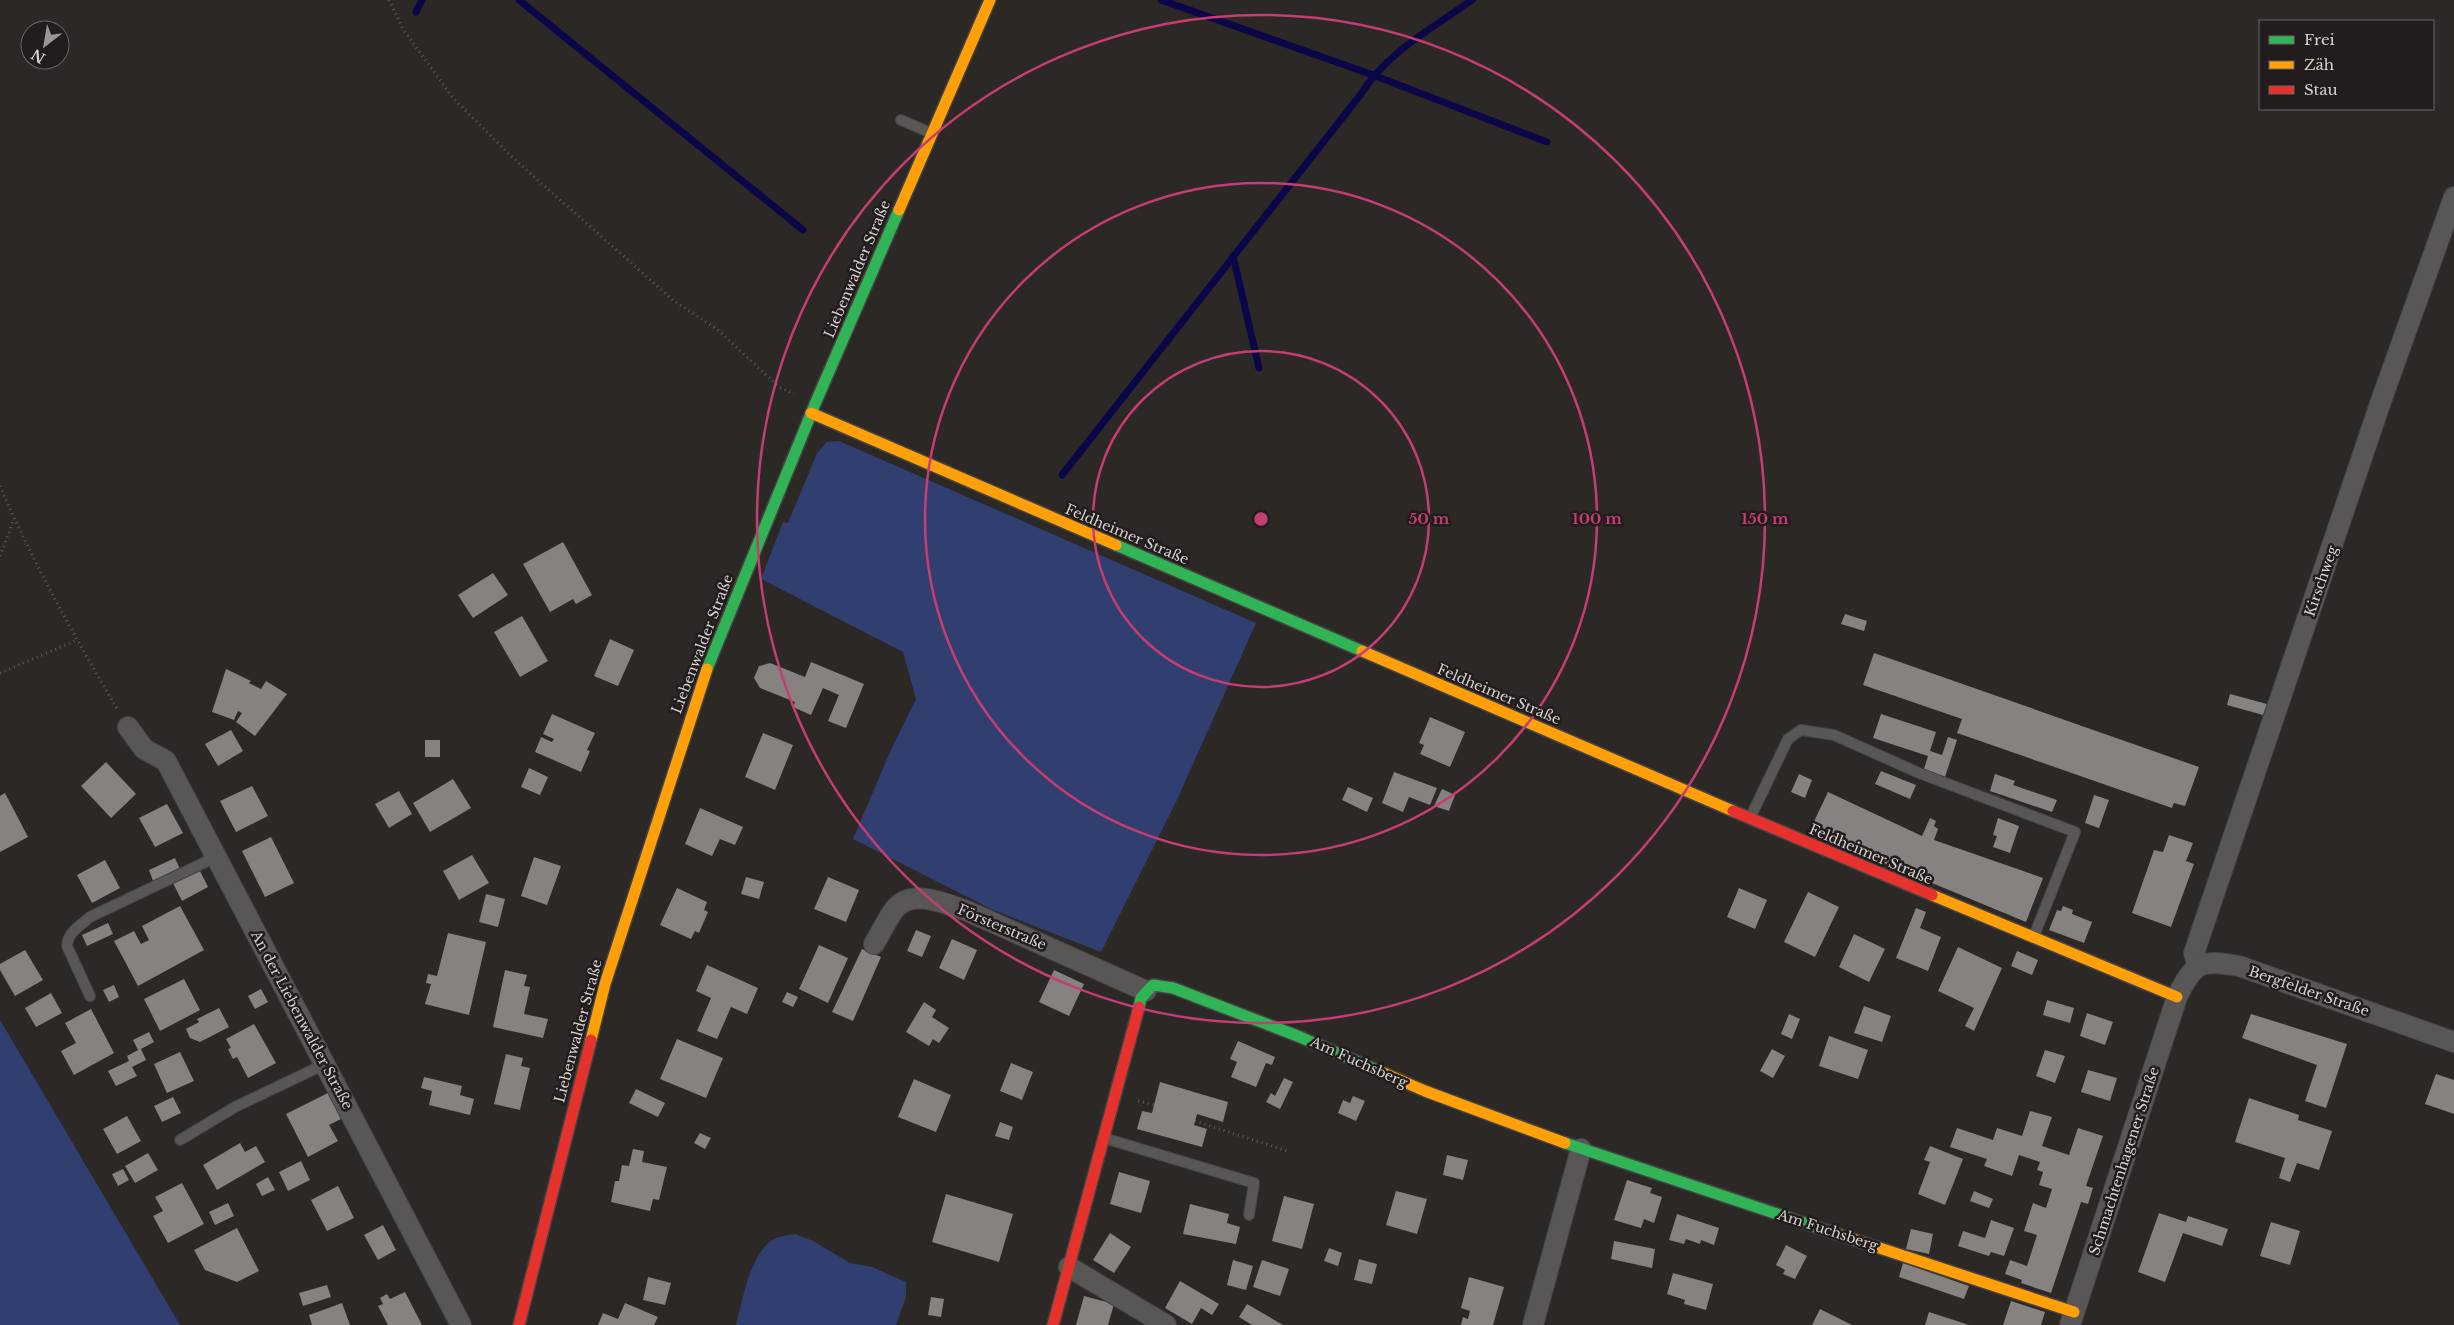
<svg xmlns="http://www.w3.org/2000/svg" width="2454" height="1325" font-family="'Libre Baskerville',serif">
	<rect width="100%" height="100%" fill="#2b2826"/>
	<g fill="#313e70">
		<polygon points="839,441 1256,623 1176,802 1101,952 993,910 853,839 890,752 916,699 903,652 761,579 783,522 788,523 817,453 827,442"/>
		<polygon points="0,1020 180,1325 0,1325"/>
		<path d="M795,1234L813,1241L850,1263L872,1267L906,1282V1297L896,1325H736C743,1300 750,1250 776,1238C781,1236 789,1235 795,1234Z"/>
	</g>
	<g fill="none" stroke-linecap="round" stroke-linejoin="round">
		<g stroke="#0b0648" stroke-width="7">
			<polyline points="519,0 803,230"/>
			<polyline points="1161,0 1373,75 1547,142"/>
			<polyline points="416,12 422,0"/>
			<polyline points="1233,256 1259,368"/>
			<path d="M1062,475L1361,94C1387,52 1433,28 1472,0"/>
		</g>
	</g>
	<g fill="#858280">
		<polygon points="563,542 592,595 576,604 573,599 550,612 523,564"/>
		<polygon points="493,573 508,595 473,618 458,595"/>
		<polygon points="1845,614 1867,621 1864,631 1841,624"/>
		<polygon points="522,616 548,661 520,677 494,632"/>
		<polygon points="610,639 634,650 618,686 594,676"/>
		<polygon points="1874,653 2199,767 2185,806 2174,803 2172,808 1957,733 1962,719 1863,685"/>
		<polygon points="811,662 864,684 846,728 828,721 839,695 823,688 811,715 793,707 795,702 760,688 754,678 759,666 770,663 805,677"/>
		<polygon points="226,669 251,681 249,683 261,689 266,681 287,694 255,736 236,722 242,713 238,711 234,720 212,712"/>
		<polygon points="2230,694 2267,704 2263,715 2227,705"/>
		<polygon points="552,714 595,733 587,750 590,751 581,772 535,752 541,737 552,742 554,739 543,734"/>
		<polygon points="1881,714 1936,732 1930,751 1942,755 1948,737 1957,740 1945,777 1924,769 1928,756 1873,738"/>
		<polygon points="1430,717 1465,732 1450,767 1420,754 1424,745 1419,743"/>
		<polygon points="231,730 243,751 218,766 205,744"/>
		<polygon points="763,733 793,745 775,790 745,777"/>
		<rect x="425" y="740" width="15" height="17"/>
		<polygon points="106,762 136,794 111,818 81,786"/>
		<polygon points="529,768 548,777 540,795 521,787"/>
		<polygon points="1881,771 1916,785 1910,799 1875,784"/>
		<polygon points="1394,772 1437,788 1430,805 1409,797 1403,812 1382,803"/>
		<polygon points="1799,774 1812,780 1805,798 1791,792"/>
		<polygon points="1995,774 2015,781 2013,785 2057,800 2052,812 1990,791"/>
		<polygon points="453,779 471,808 430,832 413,803"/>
		<polygon points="252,786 268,816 236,832 220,801"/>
		<polygon points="1348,787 1373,798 1367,812 1342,800"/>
		<polygon points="1442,789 1455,795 1449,811 1434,806"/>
		<polygon points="399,791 412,814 389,828 375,804"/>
		<polygon points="1828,792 1922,836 1930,818 1936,821 1934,826 1938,829 1934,840 2043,878 2026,922 1809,832"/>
		<polygon points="5,793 28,837 0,852 0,796"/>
		<polygon points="2094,795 2109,800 2099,828 2085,823"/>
		<polygon points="167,804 183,833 155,847 139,818"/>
		<polygon points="700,808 743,827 735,845 720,839 712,856 685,844"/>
		<polygon points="1998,818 2019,826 2010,853 1993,847 1997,836 1993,835"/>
		<polygon points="2169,835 2193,843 2186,861 2194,864 2171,927 2132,913 2154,850 2163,852"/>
		<polygon points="271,837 294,883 265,897 242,851"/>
		<polygon points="472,855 489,883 459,900 443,871"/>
		<polygon points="534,857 561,866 547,905 521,896"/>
		<polygon points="175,858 180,869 153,881 149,870"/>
		<polygon points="105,860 120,888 92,903 77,875"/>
		<polygon points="200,871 208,887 182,901 172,881"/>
		<polygon points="746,877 764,882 759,899 741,894"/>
		<polygon points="828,877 859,890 846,922 814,909"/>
		<polygon points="677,888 707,902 704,910 708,912 699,933 695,931 691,939 660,925"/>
		<polygon points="1739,888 1767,900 1755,929 1727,917"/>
		<polygon points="1808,892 1839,907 1815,957 1784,942"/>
		<polygon points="486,894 505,899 498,927 479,922"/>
		<polygon points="180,906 204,950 138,986 114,941 134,931 141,944 149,940 142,926"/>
		<polygon points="2063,906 2073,910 2072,914 2092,922 2084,943 2049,930 2057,910 2061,911"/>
		<polygon points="1916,908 1926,912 1920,928 1941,937 1928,971 1896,958"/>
		<polygon points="108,923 113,934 87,946 82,935"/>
		<polygon points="916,930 931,936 922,957 907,951"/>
		<polygon points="448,933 486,942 469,1015 425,1004 431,984 426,983 428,974 437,976"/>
		<polygon points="1854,934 1885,949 1869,982 1839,967"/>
		<polygon points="952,939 977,950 964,980 939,968"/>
		<polygon points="819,945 848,958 828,1003 799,989"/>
		<polygon points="1958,947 2002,968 1974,1031 1965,1026 1974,1008 1938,991"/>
		<polygon points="862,949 881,957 853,1021 832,1012"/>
		<polygon points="25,950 43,980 15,996 0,970 0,964"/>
		<polygon points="2017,951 2038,960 2032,975 2011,966"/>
		<polygon points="707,965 758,988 747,1014 731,1007 717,1039 697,1031 711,998 696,991"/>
		<polygon points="505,970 527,975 524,986 530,987 524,1014 548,1019 543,1038 493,1027"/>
		<polygon points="1054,970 1084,984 1069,1016 1039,1002"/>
		<polygon points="184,979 200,1010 160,1031 144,999"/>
		<polygon points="114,985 119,997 109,1002 103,990"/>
		<polygon points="261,989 268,1002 255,1009 248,996"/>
		<polygon points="787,992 798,997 793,1007 782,1002"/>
		<polygon points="51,993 62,1013 36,1027 25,1008"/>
		<polygon points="2047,1000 2074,1008 2070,1023 2043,1015"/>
		<polygon points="924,1002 936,1010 932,1017 949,1028 939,1043 933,1039 929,1046 906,1032"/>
		<polygon points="1864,1006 1891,1016 1882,1042 1854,1033"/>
		<polygon points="219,1008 229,1027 200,1042 190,1038 186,1029 199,1022 197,1019"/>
		<polygon points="91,1009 114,1053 74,1075 61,1051 76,1043 65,1023"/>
		<polygon points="2087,1013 2113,1022 2105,1045 2080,1036"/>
		<polygon points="1789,1014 1800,1019 1792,1039 1781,1034"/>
		<polygon points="2251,1014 2347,1044 2326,1108 2305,1101 2317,1065 2242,1038"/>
		<polygon points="254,1024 276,1063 248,1078 237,1057 233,1059 228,1049 231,1048 226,1039"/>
		<polygon points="149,1032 154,1042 141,1049 146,1060 132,1067 137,1076 116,1086 108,1071 129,1061 127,1056 138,1050 133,1040"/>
		<polygon points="1829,1036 1868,1050 1858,1079 1819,1066"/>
		<polygon points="677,1039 723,1058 706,1098 660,1079"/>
		<polygon points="1238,1041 1275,1057 1272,1065 1266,1063 1256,1087 1231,1077 1237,1062 1230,1059"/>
		<polygon points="1772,1049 1785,1056 1773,1078 1760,1071"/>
		<polygon points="2045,1050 2065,1056 2055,1083 2036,1076"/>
		<polygon points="180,1052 194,1081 167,1093 154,1064"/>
		<polygon points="506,1054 523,1058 521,1066 530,1068 520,1110 494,1104"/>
		<polygon points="1011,1063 1033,1072 1022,1100 1000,1091"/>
		<polygon points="2088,1070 2117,1078 2110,1101 2081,1092"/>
		<polygon points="2436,1074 2454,1080 2454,1114 2425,1104"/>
		<polygon points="424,1077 462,1086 460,1095 474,1099 470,1115 429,1105 432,1091 421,1088"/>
		<polygon points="1284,1078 1293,1082 1280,1109 1266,1102 1271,1093 1275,1096"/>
		<polygon points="914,1079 951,1095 936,1132 898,1117"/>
		<polygon points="1160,1082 1228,1102 1223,1122 1197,1114 1194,1125 1207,1129 1202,1147 1137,1129 1142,1111 1152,1113"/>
		<polygon points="636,1089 665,1103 658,1117 629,1103"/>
		<polygon points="328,1093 341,1119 329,1125 338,1141 308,1157 286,1114"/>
		<polygon points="1353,1096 1365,1101 1356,1121 1338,1113 1343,1100 1350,1103"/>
		<polygon points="173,1097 181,1113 162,1122 154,1106"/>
		<polygon points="2249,1098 2299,1115 2298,1120 2332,1131 2319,1170 2297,1163 2290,1182 2279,1178 2285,1158 2235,1142"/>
		<polygon points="2030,1111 2052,1117 2042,1146 2069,1155 2078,1128 2103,1136 2086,1186 2093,1188 2088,1204 2081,1202 2051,1293 2021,1283 2022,1280 2005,1274 2010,1260 2027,1266 2037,1235 2024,1231 2033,1203 2046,1208 2052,1189 2039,1185 2043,1172 2037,1170 2040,1162 2019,1155 2012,1176 1984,1166 1987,1159 1950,1147 1957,1128 1993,1140 1997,1128 2022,1136"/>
		<polygon points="127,1116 141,1141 117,1154 103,1129"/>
		<polygon points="1000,1122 1013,1127 1009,1140 995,1136"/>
		<polygon points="700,1133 711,1138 705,1149 694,1143"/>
		<polygon points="240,1143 245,1152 256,1146 265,1162 217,1190 203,1165"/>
		<polygon points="1930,1146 1963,1159 1945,1205 1918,1194 1930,1162 1924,1160"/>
		<polygon points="633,1149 644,1151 642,1162 667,1167 659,1200 653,1199 650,1211 611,1202 615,1181 619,1181 622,1165 629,1166"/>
		<polygon points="148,1153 158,1170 135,1183 125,1166"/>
		<polygon points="1447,1155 1468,1160 1463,1180 1443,1175"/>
		<polygon points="301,1161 310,1180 288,1191 279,1172"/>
		<polygon points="123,1169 129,1180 118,1186 112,1174"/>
		<polygon points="1119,1172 1150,1181 1141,1213 1110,1204"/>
		<polygon points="268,1177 275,1190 262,1196 256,1184"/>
		<polygon points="1627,1180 1652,1188 1650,1193 1662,1197 1654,1223 1644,1219 1641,1228 1614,1220"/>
		<polygon points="182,1183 204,1224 168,1243 153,1216 163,1211 155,1197"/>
		<polygon points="338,1186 354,1218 327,1231 311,1200"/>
		<polygon points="1396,1191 1427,1199 1417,1234 1386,1225"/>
		<polygon points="1974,1191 1993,1199 1989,1208 1970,1201"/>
		<polygon points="946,1194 1013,1214 999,1262 932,1242"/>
		<polygon points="1284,1196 1314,1204 1302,1249 1272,1241"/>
		<polygon points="228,1203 234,1216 215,1225 209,1212"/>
		<polygon points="1190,1204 1229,1214 1227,1223 1240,1227 1236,1244 1183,1234"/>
		<polygon points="2159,1213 2186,1222 2188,1216 2228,1229 2222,1246 2183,1233 2165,1282 2138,1272"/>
		<polygon points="1677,1214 1719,1228 1714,1245 1701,1240 1700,1244 1686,1239 1684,1244 1669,1240"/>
		<polygon points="1991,1220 2014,1228 2004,1256 1991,1252 1989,1256 1958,1246 1963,1231 1985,1238"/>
		<polygon points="2271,1222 2300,1231 2290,1265 2260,1256"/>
		<polygon points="383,1225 396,1250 378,1260 364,1235"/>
		<polygon points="237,1228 259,1271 237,1282 205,1270 194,1250"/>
		<polygon points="1911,1229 1933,1234 1929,1254 1906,1249"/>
		<polygon points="1110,1233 1131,1247 1114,1273 1093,1260"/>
		<polygon points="1614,1241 1655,1249 1652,1268 1611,1259"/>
		<polygon points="1786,1245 1807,1256 1795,1279 1783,1274 1785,1270 1776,1265"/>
		<polygon points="1329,1248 1342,1253 1338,1266 1324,1261"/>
		<polygon points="1359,1259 1377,1264 1372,1284 1354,1280"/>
		<polygon points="1233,1260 1253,1266 1246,1290 1227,1285"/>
		<polygon points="1262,1260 1289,1269 1280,1296 1253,1287"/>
		<polygon points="1903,1263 1969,1286 1964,1299 1899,1277"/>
		<polygon points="1673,1273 1713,1284 1706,1310 1684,1304 1685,1300 1667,1294"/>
		<polygon points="648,1277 671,1283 665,1305 643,1300"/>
		<polygon points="1469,1277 1504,1287 1493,1325 1461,1325 1463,1317 1468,1319 1470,1311 1461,1308"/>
		<polygon points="1180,1281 1219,1304 1212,1315 1201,1308 1192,1324 1165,1308"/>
		<polygon points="327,1285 331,1297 303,1306 299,1293"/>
		<polygon points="405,1292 422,1325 388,1325 378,1306 383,1304 380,1298 387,1294 390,1299"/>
		<polygon points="1084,1296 1114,1304 1108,1325 1076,1325"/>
		<polygon points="931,1297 944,1299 941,1317 928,1315"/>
		<polygon points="2011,1301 2045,1312 2041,1325 2003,1325"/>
		<polygon points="342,1303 350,1325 312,1325 309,1315"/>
		<polygon points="625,1303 658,1317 654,1325 598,1325 603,1313 618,1319"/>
		<polygon points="1247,1304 1283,1325 1252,1325 1239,1317"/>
		<polygon points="1820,1309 1852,1325 1812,1325"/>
		<polygon points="1929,1312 1969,1325 1925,1325"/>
	</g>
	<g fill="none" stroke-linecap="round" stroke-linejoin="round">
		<g stroke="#454342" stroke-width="12">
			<g id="lane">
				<polyline points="901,120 931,133"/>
				<polyline points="1750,818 1788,739 1801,730 1834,735 1919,773 2075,832 2034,936"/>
				<path d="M90,996L67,946C68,932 80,926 90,917L216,857"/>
				<polyline points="1104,1138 1254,1183 1249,1215"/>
				<polyline points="180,1140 235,1107 325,1064"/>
			</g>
		</g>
		<g stroke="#454342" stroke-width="22">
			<g id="street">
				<polyline points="128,727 144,749 166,761 461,1325"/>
				<path d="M874,944C881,933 886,921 894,910C911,887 946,904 967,911L1146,991"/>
				<polyline points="2198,966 2194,953 2381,401 2454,197"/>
				<polyline points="1069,1267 1166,1325"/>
				<polyline points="1533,1325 1581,1149"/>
				<path d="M2070,1325L2177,997C2194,962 2201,959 2239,966L2454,1042"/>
			</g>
		</g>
		<g stroke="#454342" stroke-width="14">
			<g id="fast">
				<polyline points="1116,545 1362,651"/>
				<polyline points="707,669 815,404 899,210"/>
				<polyline points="1139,1007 1141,998 1153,985 1173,988 1300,1037 1379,1071"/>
				<polyline points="1565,1143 1840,1235"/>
			</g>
		</g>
		<g stroke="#454342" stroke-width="14">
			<g id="slow">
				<polyline points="899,210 990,0"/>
				<polyline points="811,413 1116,545"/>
				<polyline points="1362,651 1733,811"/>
				<polyline points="1932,895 2177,997"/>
				<polyline points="591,1040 605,984 707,669"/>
				<polyline points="1379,1071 1425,1091 1565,1143"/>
				<polyline points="1840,1235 2074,1312"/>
			</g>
		</g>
		<g stroke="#454342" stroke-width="14">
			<g id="jam">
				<polyline points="1733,811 1932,895"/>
				<polyline points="519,1325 591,1040"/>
				<polyline points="1053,1325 1139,1007"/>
			</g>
		</g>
		<g stroke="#5e5c5b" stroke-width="3" stroke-dasharray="1 4" stroke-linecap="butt">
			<polyline points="389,0 403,29 453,98 513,158 674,301 717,329 779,387 794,394"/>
			<path d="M0,486C33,563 75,637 117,709"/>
			<polyline points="0,556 14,519"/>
			<polyline points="0,673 77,640"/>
			<polyline points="1138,1101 1154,1105"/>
			<polyline points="1195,1121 1287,1151"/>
		</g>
		<use href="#lane" stroke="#595656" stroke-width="10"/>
		<use href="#street" stroke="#595656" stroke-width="20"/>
		<use href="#fast" stroke="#30b455" stroke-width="11"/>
		<use href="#slow" stroke="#ff9f0a" stroke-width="11"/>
		<use href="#jam" stroke="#e5322d" stroke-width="11"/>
	</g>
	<g fill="none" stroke="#c63d72" stroke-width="2.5">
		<circle cx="1261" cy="519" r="168"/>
		<circle cx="1261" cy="519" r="336"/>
		<circle cx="1261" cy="519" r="504"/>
	</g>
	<g text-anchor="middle" stroke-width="5" stroke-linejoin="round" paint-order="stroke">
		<g font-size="14" fill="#d5d1d0" stroke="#221d1c">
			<text transform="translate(857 269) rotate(-67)" y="5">Liebenwalder Straße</text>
			<text transform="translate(1127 534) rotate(23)" y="5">Feldheimer Straße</text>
			<text transform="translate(2321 581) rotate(-71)" y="5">Kirschweg</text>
			<text transform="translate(702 644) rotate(-69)" y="5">Liebenwalder Straße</text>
			<text transform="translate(1499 694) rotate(23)" y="5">Feldheimer Straße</text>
			<text transform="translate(1871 854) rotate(23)" y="5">Feldheimer Straße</text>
			<text transform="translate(1002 927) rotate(23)" y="5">Försterstraße</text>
			<text transform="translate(2309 991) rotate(19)" y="5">Bergfelder Straße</text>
			<text transform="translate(302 1020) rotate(62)" y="5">An der Liebenwalder Straße</text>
			<text transform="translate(578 1031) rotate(-75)" y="5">Liebenwalder Straße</text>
			<text transform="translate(1359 1062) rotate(24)" y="5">Am Fuchsberg</text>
			<text transform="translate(2124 1161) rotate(-72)" y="5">Schmachtenhagener Straße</text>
			<text transform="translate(1828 1230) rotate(18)" y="5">Am Fuchsberg</text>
		</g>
	</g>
	<circle cx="1261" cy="519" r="8" fill="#c63d72" stroke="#221d1c" stroke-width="2.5"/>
	<g font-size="15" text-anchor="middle" font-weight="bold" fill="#c63d72" stroke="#221d1c" stroke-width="5" stroke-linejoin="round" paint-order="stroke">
		<text x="1429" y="524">50 m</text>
		<text x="1597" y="524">100 m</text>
		<text x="1765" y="524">150 m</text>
	</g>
	<rect x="2259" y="20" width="175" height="90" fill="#221d1c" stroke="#6a6564"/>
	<rect x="2269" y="36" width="25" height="8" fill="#30b455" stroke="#6a6564"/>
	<text x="2304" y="45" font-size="15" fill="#d5d1d0">Frei</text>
	<rect x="2269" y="61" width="25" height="8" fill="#ff9f0a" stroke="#6a6564"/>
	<text x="2304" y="70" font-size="15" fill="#d5d1d0">Zäh</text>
	<rect x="2269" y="86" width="25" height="8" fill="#e5322d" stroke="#6a6564"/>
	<text x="2304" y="95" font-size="15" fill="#d5d1d0">Stau</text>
	<g transform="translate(45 45) rotate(211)"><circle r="24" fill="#221d1c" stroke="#6a6564"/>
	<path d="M0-4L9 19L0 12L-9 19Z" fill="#9a9694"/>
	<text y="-8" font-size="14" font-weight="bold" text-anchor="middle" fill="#d5d1d0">N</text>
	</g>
</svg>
